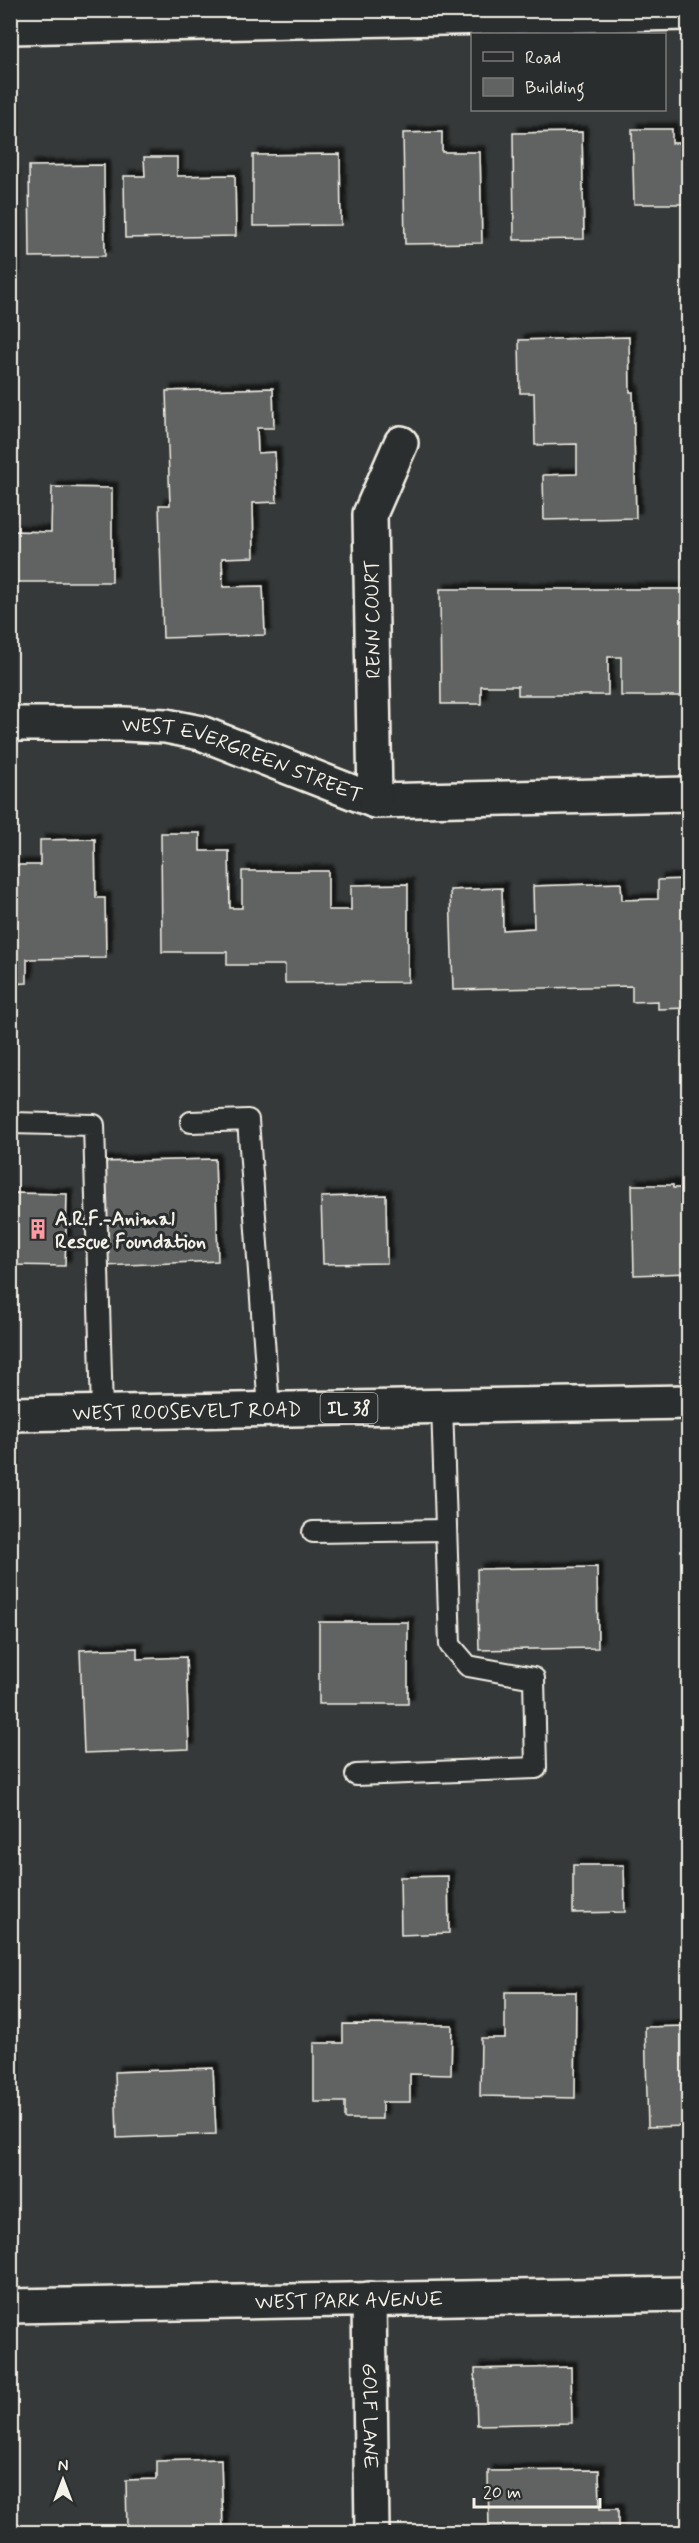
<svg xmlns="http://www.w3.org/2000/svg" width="699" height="2543" font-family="Mynerve,sans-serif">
	<defs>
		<filter id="shadow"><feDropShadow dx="5.5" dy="-5.5" stdDeviation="1.5" flood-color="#0009"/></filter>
	</defs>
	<rect width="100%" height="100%" fill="#363939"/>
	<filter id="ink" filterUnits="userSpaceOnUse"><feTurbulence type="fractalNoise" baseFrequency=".0167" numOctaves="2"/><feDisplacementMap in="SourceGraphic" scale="12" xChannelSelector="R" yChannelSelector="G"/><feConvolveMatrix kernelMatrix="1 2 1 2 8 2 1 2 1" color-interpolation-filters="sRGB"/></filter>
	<g filter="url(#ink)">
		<g fill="#616362" stroke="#f4f1e8" stroke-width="1.5" filter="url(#shadow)">
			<polygon points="632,129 672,129 672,143 688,143 688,204 634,204"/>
			<polygon points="442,132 442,152 480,152 482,243 405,244 403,133"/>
			<polygon points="582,132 584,239 514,240 513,133"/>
			<polygon points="340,154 341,225 253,226 253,155"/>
			<polygon points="144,157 177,157 177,176 235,175 236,236 125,238 124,176 145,176"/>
			<polygon points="104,165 105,256 30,257 29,166"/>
			<polygon points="10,176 13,176 14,277 10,277"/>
			<polygon points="629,337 630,392 633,392 636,518 544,520 543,475 577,474 577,444 535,445 534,393 520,393 519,340"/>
			<polygon points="273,388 274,428 257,428 258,453 275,452 277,502 253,503 254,557 222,558 223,587 263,586 265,635 163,638 159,505 170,505 166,391"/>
			<polygon points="52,487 112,488 112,582 10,582 10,531 51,532"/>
			<polygon points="440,589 688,589 688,696 621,696 621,657 608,657 608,695 518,695 518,686 481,686 481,704 441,704"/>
			<polygon points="161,833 200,833 200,851 229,851 230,908 242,908 242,871 328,871 328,910 351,910 351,885 408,884 408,982 285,983 285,965 227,965 227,952 162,952"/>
			<polygon points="95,839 96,898 105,898 106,958 27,959 27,983 10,984 10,865 40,865 40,840"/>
			<polygon points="688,879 688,1008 658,1009 658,1001 632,1002 632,986 453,990 450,890 502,888 503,930 534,928 533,886 621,883 622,900 658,899 658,880"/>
			<polygon points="215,1159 218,1261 104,1266 101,1162"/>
			<polygon points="632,1185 673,1185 673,1188 688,1188 688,1273 634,1275"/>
			<polygon points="10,1193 67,1194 65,1266 10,1265"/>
			<polygon points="386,1195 387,1263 323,1264 321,1197"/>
			<polygon points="597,1567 598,1648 479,1650 477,1569"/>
			<rect x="319" y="1622" width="89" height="82"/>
			<polygon points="137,1648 137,1659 186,1657 189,1749 84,1753 80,1650"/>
			<polygon points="573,1865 624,1865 625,1912 573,1913"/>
			<polygon points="448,1876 449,1933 401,1935 400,1877"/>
			<polygon points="505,1992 576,1992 575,2098 480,2096 481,2038 505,2038"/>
			<polygon points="343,2024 452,2025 451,2075 410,2074 410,2102 382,2102 382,2119 345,2119 345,2102 314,2102 314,2043 343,2043"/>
			<polygon points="688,2026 688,2126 648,2127 645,2027"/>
			<polygon points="213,2068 216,2134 117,2138 115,2072"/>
			<polygon points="571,2367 572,2423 477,2425 475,2369"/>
			<polygon points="221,2459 223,2532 151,2532 151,2528 127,2529 126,2480 157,2479 157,2461"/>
			<polygon points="599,2470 600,2509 618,2509 618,2532 489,2532 488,2471"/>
		</g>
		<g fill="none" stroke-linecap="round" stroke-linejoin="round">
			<g stroke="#f4f1e8" stroke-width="24">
				<g id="lane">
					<polyline points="191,1122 248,1120 269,1409"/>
					<polyline points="10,1123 94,1125 102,1412"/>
					<polyline points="313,1532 446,1530"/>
					<polyline points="356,1775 536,1768 534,1678 468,1666 450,1645 442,1406"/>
				</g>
			</g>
			<g stroke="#f4f1e8" stroke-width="38">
				<g id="street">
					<polyline points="10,27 688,13"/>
					<path id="s1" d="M10,724H124L166,726L201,733L375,801L688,794"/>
					<polyline points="375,801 370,514 401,443"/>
					<path id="s2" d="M369,2299L372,2532"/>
					<path id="s3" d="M10,2306L688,2294"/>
				</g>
			</g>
			<g stroke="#f4f1e8" stroke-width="38">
				<g id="primary">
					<path id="s4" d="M10,1414L688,1402"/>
				</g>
			</g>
			<use href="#lane" stroke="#2a2d2e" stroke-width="20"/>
			<use href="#street" stroke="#2a2d2e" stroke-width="33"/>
			<use href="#primary" stroke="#2a2d2e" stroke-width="33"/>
		</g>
	</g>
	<defs>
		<g id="building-bare" transform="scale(1.62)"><path d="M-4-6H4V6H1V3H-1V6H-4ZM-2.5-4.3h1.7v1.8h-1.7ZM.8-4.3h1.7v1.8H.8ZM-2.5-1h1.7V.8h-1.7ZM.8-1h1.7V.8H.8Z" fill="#ff9aa2" stroke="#2a2d2e" stroke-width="2.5" paint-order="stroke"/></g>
	</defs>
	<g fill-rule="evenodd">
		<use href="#building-bare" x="38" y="1229"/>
	</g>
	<g text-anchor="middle" stroke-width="6" stroke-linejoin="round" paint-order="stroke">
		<rect fill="#2a2d2e" stroke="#b7b6b0" stroke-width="1.5" x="320.5" y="1393" width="57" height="30" rx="4.5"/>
		<g font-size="18" font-weight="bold" fill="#f4f1e8">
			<text x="349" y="1414">IL 38</text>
		</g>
		<g font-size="20" fill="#f4f1e8" stroke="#2a2d2e">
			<text transform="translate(372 619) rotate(-91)" y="7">RENN COURT</text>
			<text dy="7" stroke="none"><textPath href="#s1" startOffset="238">WEST EVERGREEN STREET</textPath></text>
			<text dy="7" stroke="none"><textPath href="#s4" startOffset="177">WEST ROOSEVELT ROAD</textPath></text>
			<text dy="7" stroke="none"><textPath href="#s3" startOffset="339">WEST PARK AVENUE</textPath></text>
			<text dy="7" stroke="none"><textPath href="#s2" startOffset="117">GOLF LANE</textPath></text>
		</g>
		<g font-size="20" font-weight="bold" fill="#f4f1e8" stroke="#2a2d2e" text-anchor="start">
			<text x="55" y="1225">A.R.F.-Animal<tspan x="55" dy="23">Rescue Foundation</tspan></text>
		</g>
	</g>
	<rect width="699" height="2543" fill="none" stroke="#2a2d2e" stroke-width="36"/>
	<rect x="18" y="18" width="663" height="2507" fill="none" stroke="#f4f1e8" stroke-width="2" filter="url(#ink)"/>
	<rect x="471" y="33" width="195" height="78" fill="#2a2d2e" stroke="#7b7b78" stroke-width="1.5"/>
	<rect x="483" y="52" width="30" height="9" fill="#2a2d2e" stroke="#7b7b78" stroke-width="1.5"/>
	<text x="525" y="63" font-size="18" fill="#f4f1e8">Road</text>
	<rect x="483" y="78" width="30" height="18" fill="#616362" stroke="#7b7b78" stroke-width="1.5"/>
	<text x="525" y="93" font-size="18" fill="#f4f1e8">Building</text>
	<g transform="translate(63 2480)" stroke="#2a2d2e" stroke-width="4.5" paint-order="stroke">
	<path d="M0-4.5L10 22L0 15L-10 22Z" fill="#f4f1e8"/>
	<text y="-9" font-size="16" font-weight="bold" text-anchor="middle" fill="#f4f1e8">N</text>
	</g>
	<path d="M474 2498v9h126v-9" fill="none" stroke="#f4f1e8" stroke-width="3"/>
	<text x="483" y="2498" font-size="18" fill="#f4f1e8" stroke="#2a2d2e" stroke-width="4.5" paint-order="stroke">20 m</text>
</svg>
